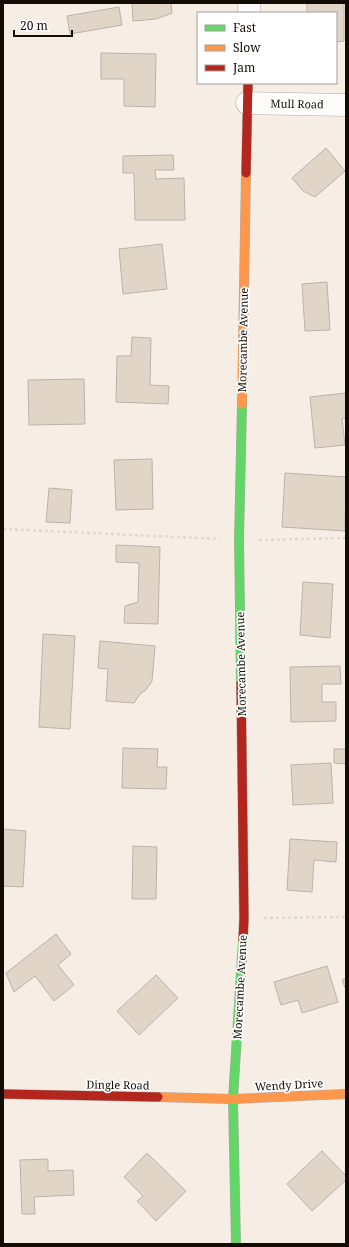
<svg xmlns="http://www.w3.org/2000/svg" width="349" height="1247" font-family="'Noto Serif',serif">
	<rect width="100%" height="100%" fill="#f6eee5"/>
	<g fill="#e1d5c7" stroke="#bbb3ab">
		<polygon points="132,3 171,3 172,13 156,19 133,21"/>
		<polygon points="307,3 344,3 344,41 336,42 336,13 307,13"/>
		<polygon points="119,7 122,25 70,34 67,16"/>
		<polygon points="101,53 156,54 155,107 124,106 124,79 101,79"/>
		<polygon points="326,148 345,171 315,197 303,191 292,178"/>
		<polygon points="173,155 174,170 155,170 156,179 184,178 185,220 135,220 134,173 123,173 123,156"/>
		<polygon points="162,244 167,289 123,294 119,249"/>
		<polygon points="327,282 330,330 305,331 302,284"/>
		<polygon points="132,337 151,338 150,385 169,386 168,404 116,402 117,356 131,356"/>
		<polygon points="84,379 85,424 29,425 28,380"/>
		<polygon points="346,393 346,418 342,418 345,445 315,448 310,397"/>
		<polygon points="152,459 153,509 116,510 114,460"/>
		<polygon points="285,473 346,477 345,531 282,527"/>
		<polygon points="49,488 72,490 70,523 46,522"/>
		<polygon points="116,545 160,547 158,624 124,623 125,606 138,602 139,563 116,562"/>
		<polygon points="303,582 333,584 330,638 300,635"/>
		<polygon points="43,634 75,636 70,729 39,727"/>
		<polygon points="100,641 155,646 152,681 146,690 140,694 134,703 106,701 108,669 98,668"/>
		<polygon points="340,666 341,684 322,684 322,702 336,702 336,721 291,722 290,667"/>
		<polygon points="123,748 158,749 157,767 167,767 166,789 122,788"/>
		<polygon points="334,749 346,749 346,764 334,763"/>
		<polygon points="331,763 333,803 293,805 291,765"/>
		<polygon points="3,829 26,831 23,887 3,886"/>
		<polygon points="290,839 337,842 336,862 314,860 312,892 287,890"/>
		<polygon points="133,846 157,847 156,899 132,899"/>
		<polygon points="56,934 71,954 58,965 74,985 54,1001 35,976 14,992 6,973"/>
		<polygon points="327,966 338,1002 302,1013 298,1000 281,1005 274,982"/>
		<polygon points="156,975 178,998 139,1035 117,1011"/>
		<polygon points="346,978 346,990 342,980"/>
		<polygon points="322,1151 346,1176 346,1180 312,1211 287,1184"/>
		<polygon points="147,1153 186,1191 156,1221 137,1201 143,1196 124,1177"/>
		<polygon points="48,1159 48,1171 73,1170 74,1195 34,1197 35,1214 22,1214 20,1160"/>
	</g>
	<g fill="none" stroke-linecap="round" stroke-linejoin="round">
		<g stroke="#b1aaa2" stroke-width="23">
			<g id="street">
				<polyline points="249,13 249,3"/>
				<polyline points="247,103 346,105"/>
			</g>
		</g>
		<g stroke="#b1aaa2" stroke-width="10">
			<g id="fast">
				<polyline points="241,683 239,540 242,404"/>
				<polyline points="236,1244 233,1099 243,940"/>
			</g>
		</g>
		<g stroke="#b1aaa2" stroke-width="10">
			<g id="slow">
				<polyline points="242,404 246,173"/>
				<polyline points="158,1097 233,1099 346,1094"/>
			</g>
		</g>
		<g stroke="#b1aaa2" stroke-width="10">
			<g id="jam">
				<polyline points="246,173 248,83"/>
				<polyline points="241,683 244,918 243,940"/>
				<polyline points="3,1094 158,1097"/>
			</g>
		</g>
		<g stroke="#dcdad7" stroke-width="2.5" stroke-dasharray="3 3" stroke-linecap="butt">
			<polyline points="3,529 220,539"/>
			<polyline points="259,540 346,538"/>
			<polyline points="264,918 346,917"/>
		</g>
		<use href="#street" stroke="#fefcfb" stroke-width="22"/>
		<use href="#fast" stroke="#63d668" stroke-width="9"/>
		<use href="#slow" stroke="#ff974d" stroke-width="9"/>
		<use href="#jam" stroke="#b3261e" stroke-width="9"/>
	</g>
	<g text-anchor="middle" stroke-width="3.5" stroke-linejoin="round" paint-order="stroke">
		<g font-size="11" fill="#120c05" stroke="#fff">
			<text transform="translate(297 104) rotate(1)" y="4">Mull Road</text>
			<text transform="translate(243 340) rotate(-89)" y="4">Morecambe Avenue</text>
			<text transform="translate(241 664) rotate(-91)" y="4">Morecambe Avenue</text>
			<text transform="translate(240 987) rotate(-87)" y="4">Morecambe Avenue</text>
			<text transform="translate(118 1085) rotate(1)" y="4">Dingle Road</text>
			<text transform="translate(289 1085) rotate(-3)" y="4">Wendy Drive</text>
		</g>
	</g>
	<rect width="349" height="1247" fill="none" stroke="#120c05" stroke-width="8"/>
	<rect x="197" y="12" width="140" height="72" fill="#ffffff" stroke="#a09e9b"/>
	<rect x="205" y="25" width="20" height="6" fill="#63d668" stroke="#a09e9b"/>
	<text x="233" y="32" font-size="12" fill="#120c05">Fast</text>
	<rect x="205" y="45" width="20" height="6" fill="#ff974d" stroke="#a09e9b"/>
	<text x="233" y="52" font-size="12" fill="#120c05">Slow</text>
	<rect x="205" y="65" width="20" height="6" fill="#b3261e" stroke="#a09e9b"/>
	<text x="233" y="72" font-size="12" fill="#120c05">Jam</text>
	<path d="M14 30v6h58v-6" fill="none" stroke="#120c05" stroke-width="2"/>
	<text x="20" y="30" font-size="12" fill="#120c05" stroke="#ffffff" stroke-width="3" paint-order="stroke">20 m</text>
</svg>
